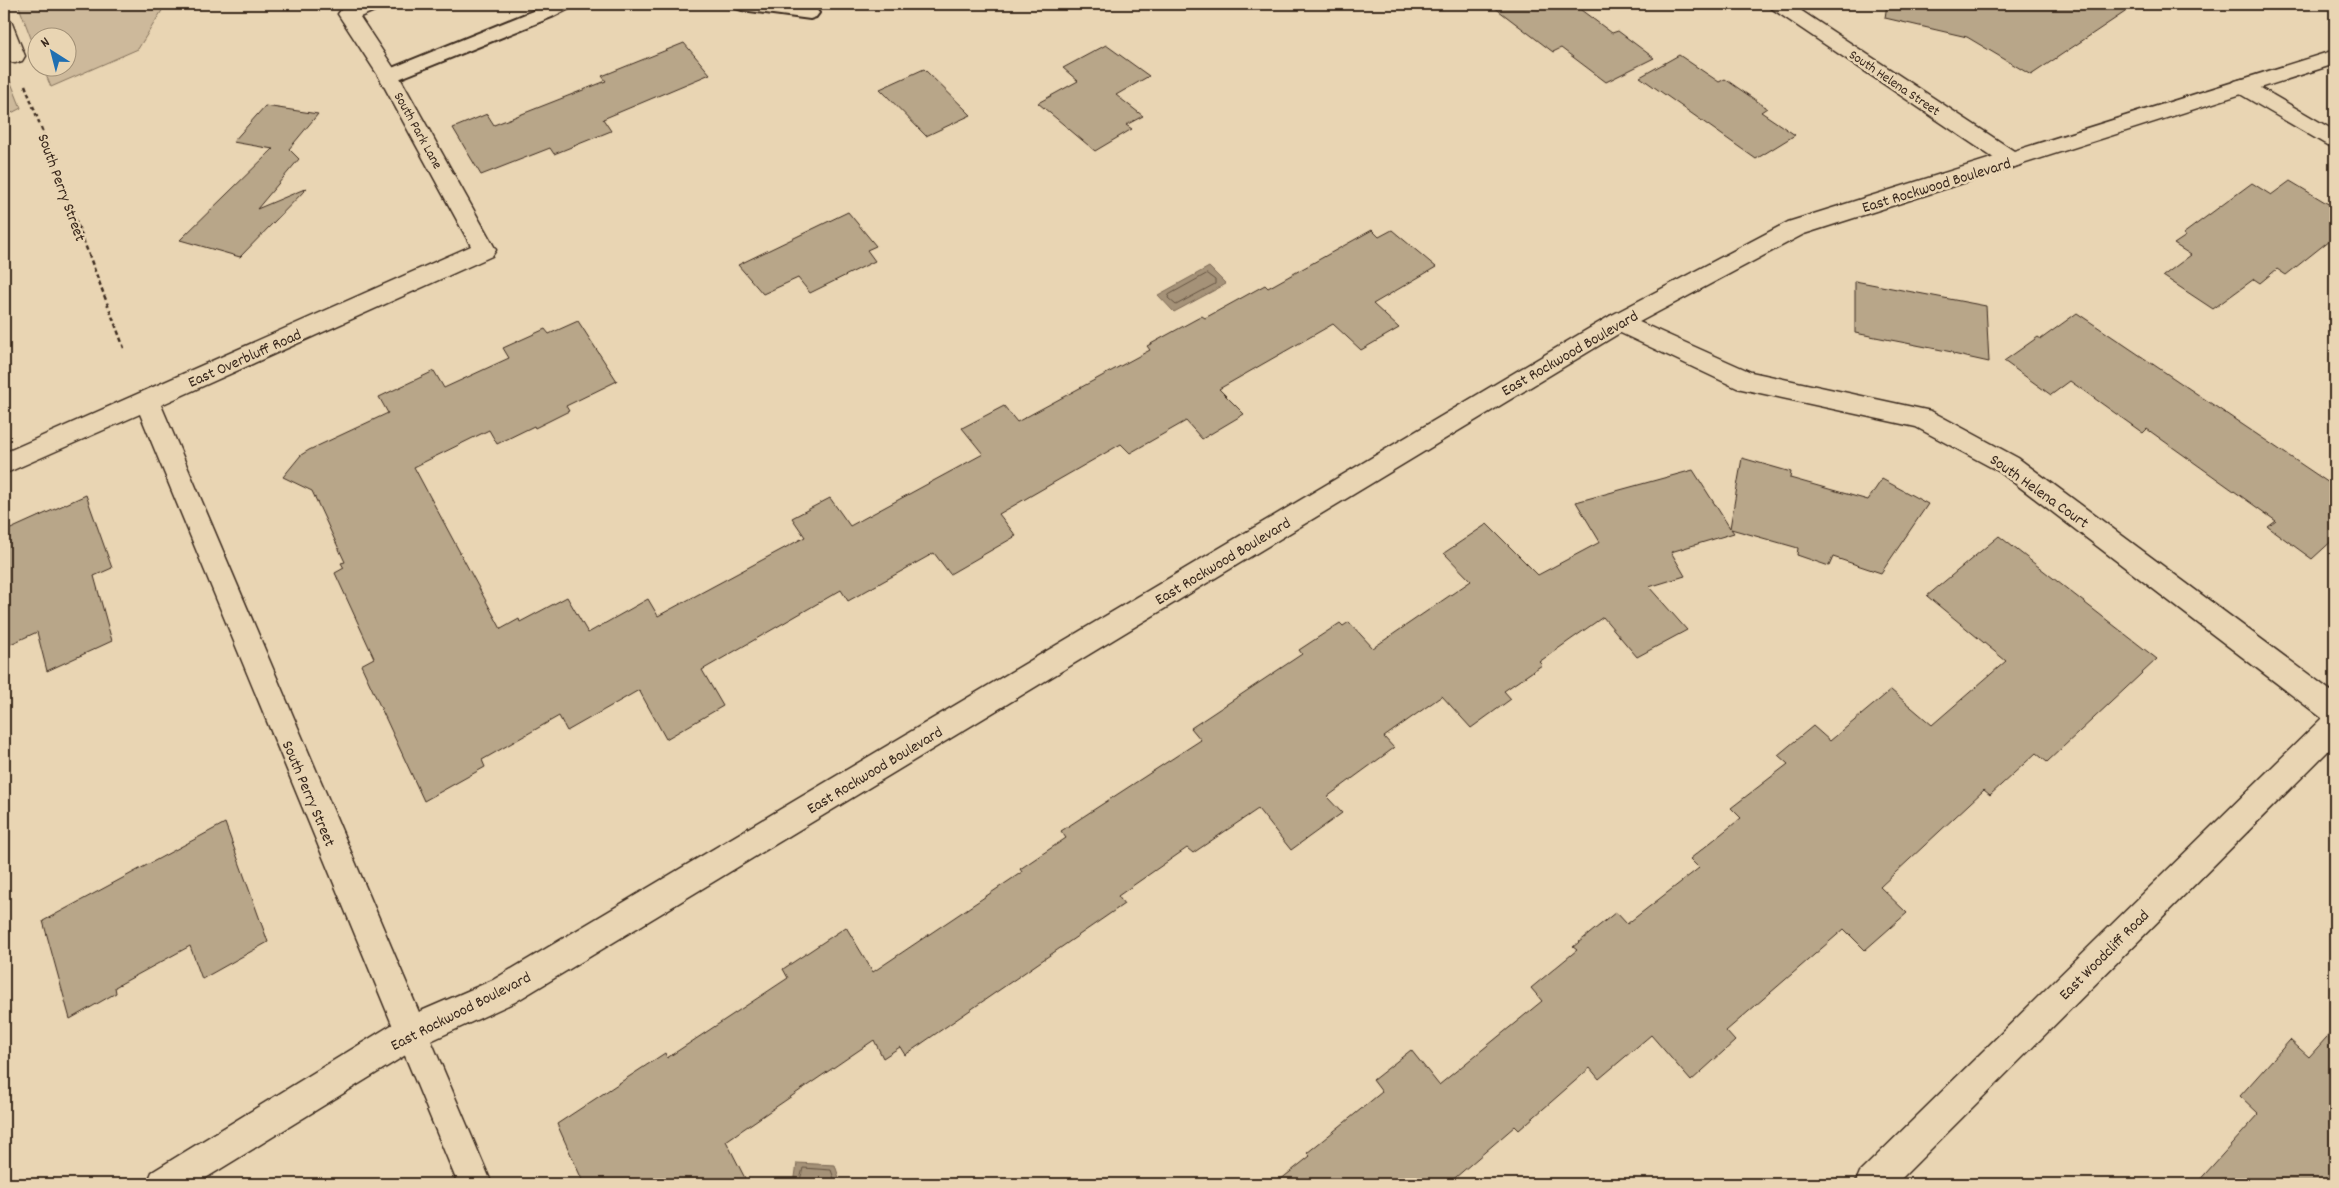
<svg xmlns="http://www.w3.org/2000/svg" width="2339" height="1188" font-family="Dekko,sans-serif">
	<rect width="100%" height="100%" fill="#e9d5b3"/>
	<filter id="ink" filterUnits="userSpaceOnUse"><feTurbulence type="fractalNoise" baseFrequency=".02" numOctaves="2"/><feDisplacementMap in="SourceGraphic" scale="10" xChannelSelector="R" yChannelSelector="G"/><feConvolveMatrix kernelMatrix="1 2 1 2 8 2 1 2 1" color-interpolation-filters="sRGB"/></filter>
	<g filter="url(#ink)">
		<g fill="#cdb99b" stroke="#84725c">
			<polygon points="18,4 166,4 138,49 51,87 43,68 68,68 68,38 38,38 37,54"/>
			<polygon points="4,65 21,108 4,117"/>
		</g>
		<g fill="#a59278" stroke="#7b6854">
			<polygon points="1209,267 1226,284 1174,312 1158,295"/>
			<polygon points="797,1163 835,1165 841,1184 794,1184"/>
		</g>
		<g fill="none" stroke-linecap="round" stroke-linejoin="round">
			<g stroke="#655442" stroke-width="1">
				<polygon points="1207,274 1215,280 1215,284 1176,305 1168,298 1169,295"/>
				<polyline points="799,1184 803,1168 831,1170 836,1184"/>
			</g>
		</g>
		<g fill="#b8a689" stroke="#3b2a1e">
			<polygon points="1490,4 1573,4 1612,33 1618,31 1654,58 1606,82 1561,48 1553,52"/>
			<polygon points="1887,4 2137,4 2031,75 1967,37 1885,18"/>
			<polygon points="684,43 710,74 603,119 611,131 554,154 550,148 481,175 453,128 487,114 494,125 606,81 602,76"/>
			<polygon points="1106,45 1149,76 1116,95 1143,116 1126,125 1132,129 1095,151 1038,103 1078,81 1063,68"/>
			<polygon points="1679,55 1719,82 1725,79 1767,108 1761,112 1795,135 1756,159 1640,77"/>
			<polygon points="924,69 971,115 926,136 880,89"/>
			<polygon points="265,106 318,114 289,149 299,159 257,209 307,188 240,257 180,240 273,149 233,142"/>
			<polygon points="2290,181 2335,208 2335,236 2286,275 2277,269 2260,283 2254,279 2213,309 2163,276 2191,255 2174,244 2186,236 2183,234 2252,183 2271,195"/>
			<polygon points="848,212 876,246 867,250 875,261 810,293 798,278 763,294 738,265"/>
			<polygon points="1372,230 1379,237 1392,230 1436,267 1373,304 1399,328 1361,350 1333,324 1219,389 1244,414 1202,439 1186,421 1130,453 1121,444 999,514 1016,536 950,574 934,553 848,601 841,590 702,670 723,706 666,739 639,690 567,731 559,716 482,760 485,767 424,801 361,665 374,658 335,573 344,568 341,563 345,562 312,491 283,477 301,455 309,450 388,413 379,397 434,371 444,388 509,358 503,348 545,329 549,334 578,321 617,381 566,406 569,411 535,428 534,426 497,444 489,430 414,467 501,629 519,619 520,622 567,597 588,633 648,599 658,616 805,537 792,518 830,498 850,526 983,454 962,428 1004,406 1017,422 1150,350 1147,346 1202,316 1205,318 1265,285 1268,288"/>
			<polygon points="1855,281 1986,306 1989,362 1953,354 1952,352 1855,333"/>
			<polygon points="2077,313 2335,487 2335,538 2312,559 2268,527 2276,521 2147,429 2143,433 2070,381 2051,395 2004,361 2038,337 2041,339"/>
			<polygon points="1742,458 1791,472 1790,478 1868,500 1882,479 1928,504 1881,573 1833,557 1829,566 1797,555 1798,548 1731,529 1734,533 1671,552 1685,576 1649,587 1687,630 1637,657 1603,617 1539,662 1542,665 1504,691 1511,699 1471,728 1442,696 1384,737 1394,748 1327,797 1342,813 1291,850 1258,809 1193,853 1187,848 1118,896 1124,904 905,1055 900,1047 883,1058 874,1040 726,1141 748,1184 584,1184 557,1124 665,1053 667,1058 788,978 783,969 846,927 873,972 1022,872 1020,869 1066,838 1061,831 1201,740 1191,728 1302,654 1299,650 1340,623 1343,626 1349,622 1373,648 1471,581 1444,553 1487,524 1538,575 1600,542 1576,502 1693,470 1730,528"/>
			<polygon points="86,495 112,568 94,576 112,641 47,671 37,632 4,647 4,532"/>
			<polygon points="1999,536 2157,659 2047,762 2036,753 1990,795 1984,790 1880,887 1907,913 1865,950 1844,929 1726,1031 1735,1041 1691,1081 1651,1035 1599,1079 1590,1068 1519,1130 1515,1126 1448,1184 1275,1184 1310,1156 1307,1153 1382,1092 1373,1080 1411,1050 1439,1085 1542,1001 1531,988 1577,950 1573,947 1616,912 1627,924 1699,868 1690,859 1741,818 1731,808 1788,764 1778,755 1813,726 1830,741 1891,690 1932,725 2006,661 1927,596"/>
			<polygon points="225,823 268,942 202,979 190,946 115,987 116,993 70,1019 43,921"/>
			<polygon points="2335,1028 2335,1184 2196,1184 2259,1114 2240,1096 2290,1040 2309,1057"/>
		</g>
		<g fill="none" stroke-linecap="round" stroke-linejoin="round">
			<g stroke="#3b2a1e" stroke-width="4">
				<g id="lane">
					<polygon points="550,4 573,4 570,8 552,17 396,80 389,82 382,80 379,76 382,72"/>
					<path d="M733,4C760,2 790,2 816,9L819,13L816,17L810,19L742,10L736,8Z"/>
				</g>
			</g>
			<g stroke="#3b2a1e" stroke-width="3">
				<g id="street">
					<polygon points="356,4 384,4 381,8 360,17 399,76 496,250 492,256 161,405 492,1184 458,1184 140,414 4,474 4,453 471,246 379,77 338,14 341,10"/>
					<polygon points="1768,4 1791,4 2020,155 2023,160 2020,165 2012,168 2004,165 1771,8"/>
					<polygon points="4,20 11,21 25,56 22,61 15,63 8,61 5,56"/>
					<polygon points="2242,79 2249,81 2335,131 2335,147 2327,145 2235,91 2231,86 2235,81"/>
					<polygon points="1619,313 1751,372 1931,411 2018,458 2335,694 2335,744 1896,1184 1855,1184 1860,1172 2322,718 2000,472 1916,427 1737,388 1610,328 1607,322 1610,316"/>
				</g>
			</g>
			<g stroke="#3b2a1e" stroke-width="3">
				<polygon id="secondary" points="2335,50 2335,64 1804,234 1628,328 515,1002 422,1045 196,1184 147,1184 152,1172 398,1021 493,980 1610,316 1788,222"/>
			</g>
			<polyline stroke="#3b2a1e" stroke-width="2.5" stroke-dasharray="4.5 3" stroke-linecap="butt" points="25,85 124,348"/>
			<use href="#lane" fill="#e9d5b3" fill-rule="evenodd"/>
			<use href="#street" fill="#e9d5b3" fill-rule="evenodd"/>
			<use href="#secondary" fill="#e9d5b3" fill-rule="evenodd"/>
		</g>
	</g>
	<g text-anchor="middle" stroke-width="5" stroke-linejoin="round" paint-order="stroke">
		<g font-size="14" fill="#3b2a1e" stroke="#e9d5b3">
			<text transform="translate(1895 82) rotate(34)" y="5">South Helena Street</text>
			<text transform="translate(419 130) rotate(61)" y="5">South Park Lane</text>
		</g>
		<g font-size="16" fill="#3b2a1e" stroke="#e9d5b3">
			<text transform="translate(1936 184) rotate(-17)" y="6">East Rockwood Boulevard</text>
			<text transform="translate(63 187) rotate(70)" y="6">South Perry Street</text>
			<text transform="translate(1569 352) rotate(-30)" y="6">East Rockwood Boulevard</text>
			<text transform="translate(244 357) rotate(-24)" y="6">East Overbluff Road</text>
			<text transform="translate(2040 490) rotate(35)" y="6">South Helena Court</text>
			<text transform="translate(1222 560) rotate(-31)" y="6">East Rockwood Boulevard</text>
			<text transform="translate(874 769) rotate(-31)" y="6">East Rockwood Boulevard</text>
			<text transform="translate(310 793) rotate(67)" y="6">South Perry Street</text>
			<text transform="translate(2103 954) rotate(-45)" y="6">East Woodcliff Road</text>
			<text transform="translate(460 1010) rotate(-27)" y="6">East Rockwood Boulevard</text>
		</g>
	</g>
	<rect width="2339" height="1188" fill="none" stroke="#e9d5b3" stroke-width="20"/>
	<rect x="10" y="10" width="2319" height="1168" fill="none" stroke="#3b2a1e" stroke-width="2" filter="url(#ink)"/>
	<g transform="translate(52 52) rotate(324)"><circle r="24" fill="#e9d5b3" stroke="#a39177"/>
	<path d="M0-4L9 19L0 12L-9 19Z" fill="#1f6fb2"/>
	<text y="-8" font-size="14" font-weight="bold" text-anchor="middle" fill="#3b2a1e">N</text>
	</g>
</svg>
